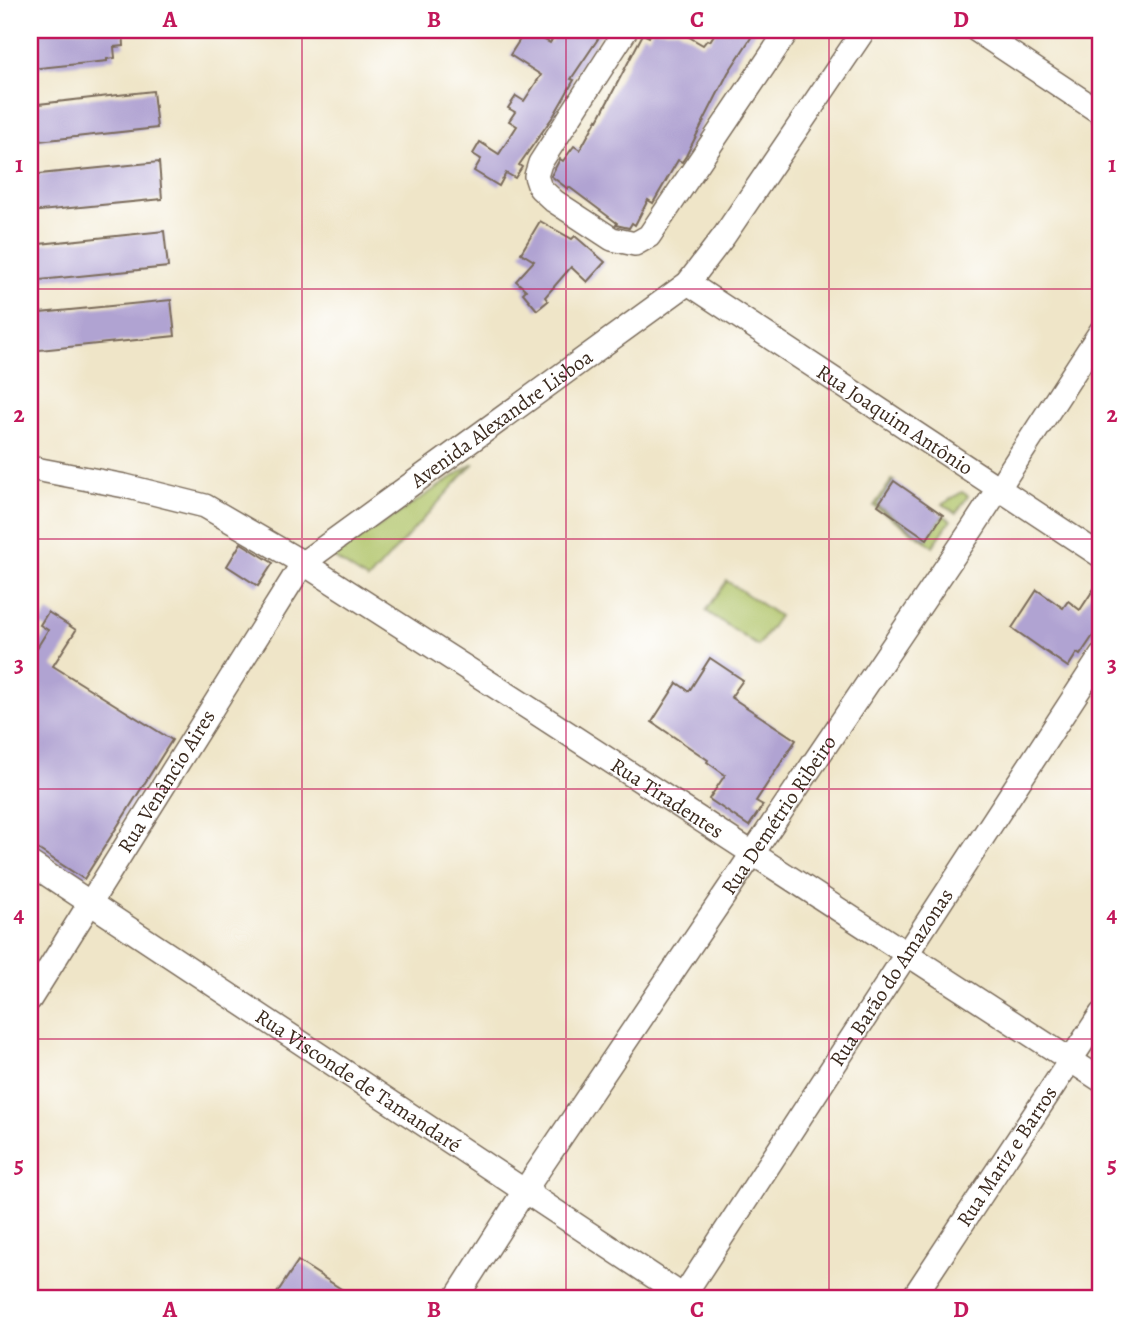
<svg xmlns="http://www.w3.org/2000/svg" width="1131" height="1328" font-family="Alegreya,serif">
	<rect width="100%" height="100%" fill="#fff"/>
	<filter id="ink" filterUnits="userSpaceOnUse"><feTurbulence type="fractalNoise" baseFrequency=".0143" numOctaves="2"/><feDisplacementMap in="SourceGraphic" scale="14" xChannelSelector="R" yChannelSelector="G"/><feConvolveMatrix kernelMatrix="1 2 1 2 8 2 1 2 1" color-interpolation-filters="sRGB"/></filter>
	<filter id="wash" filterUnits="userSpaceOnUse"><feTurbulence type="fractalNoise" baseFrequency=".00686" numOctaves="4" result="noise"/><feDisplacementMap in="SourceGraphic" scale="28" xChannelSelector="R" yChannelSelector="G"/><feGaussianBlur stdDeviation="1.57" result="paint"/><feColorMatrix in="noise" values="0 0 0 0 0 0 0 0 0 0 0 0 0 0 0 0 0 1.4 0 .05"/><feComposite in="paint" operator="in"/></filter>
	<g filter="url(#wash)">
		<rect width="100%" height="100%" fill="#efe5c8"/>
		<g fill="#afc366" stroke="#757642" stroke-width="2">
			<polygon points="474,463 368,580 333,557"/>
			<polygon points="892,480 894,481 878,506 926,539 943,515 951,520 933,546 874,506"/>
			<polygon points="962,492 968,496 956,513 943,504"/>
			<polygon points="727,581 779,616 758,646 706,611"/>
		</g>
		<g id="blocks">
			<g fill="#b0a3d2">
				<polygon points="30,30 123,30 124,46 114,47 115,58 107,59 107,61 30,69"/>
				<polygon points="526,30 550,43 558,30 604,30 571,79 574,80 554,115 519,165 522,167 515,178 506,173 499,186 474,171 481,159 473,154 480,142 499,154 517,126 509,121 515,112 508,108 516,96 524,101 541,75 510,55"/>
				<polygon points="652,30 677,30 703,45 707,40 710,41 717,30 756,30 728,73 686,156 682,162 678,160 653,203 648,200 635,225 632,223 629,228 616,225 617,223 569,187 568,189 551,176 560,159 563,161 574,146 580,150 597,119 598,120 643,34 649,37"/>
				<polygon points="153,91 157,128 30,142 30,105"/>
				<polygon points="159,162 162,199 30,212 30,175"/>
				<polygon points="540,221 572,239 575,236 605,262 587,282 571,267 545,297 548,301 537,310 523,293 526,290 516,281 534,261 521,253"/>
				<polygon points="164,231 168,267 30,281 30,245"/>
				<polygon points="171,300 175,336 30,351 30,314"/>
				<polygon points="894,481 943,515 927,539 878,505"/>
				<polygon points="241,543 273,563 258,586 227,566"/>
				<polygon points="1101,578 1101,624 1080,655 1077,653 1068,667 1012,628 1037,590 1063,608 1068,601 1080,610"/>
				<polygon points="48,612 76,630 53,666 172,740 84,879 30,844 30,700 36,690 30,686 30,659 48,630 40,625"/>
				<polygon points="710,658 743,680 731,697 796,740 756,801 763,805 749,826 709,799 725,775 707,762 708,760 652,722 677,683 689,691"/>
				<polygon points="298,1261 355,1298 285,1298 277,1293"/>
			</g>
		</g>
	</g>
	<g filter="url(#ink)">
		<use href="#blocks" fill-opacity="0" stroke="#7a6b5a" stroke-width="2"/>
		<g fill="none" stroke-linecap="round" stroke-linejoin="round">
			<g stroke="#7a6b5a" stroke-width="26">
				<g id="minor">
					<polyline points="626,30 540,163 536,176 540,188 554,201 612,239 635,244 649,236 788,30"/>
					<polyline points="976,30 1101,113"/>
					<path id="s1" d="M688,283L1101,556"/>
					<path id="s2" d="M30,468L125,486L205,506L303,563L535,712L1101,1080"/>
					<path id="s3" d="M30,863L686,1298"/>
					<path id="s4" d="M30,999L303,563L688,283L724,236L864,30"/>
					<path id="s5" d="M456,1298L525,1190L972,529L1101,331"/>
					<path id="s6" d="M682,1298L1101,656"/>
					<path id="s7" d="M913,1298L1101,1014"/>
				</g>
			</g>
			<use href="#minor" stroke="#fff" stroke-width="23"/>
		</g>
	</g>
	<path fill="none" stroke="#c2185b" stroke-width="2" stroke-opacity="0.55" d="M302,30V1298M566,30V1298M829,30V1298M30,289H1101M30,539H1101M30,789H1101M30,1039H1101"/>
	<g text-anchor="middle" stroke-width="7" stroke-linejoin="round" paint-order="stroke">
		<g font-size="21" fill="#3b2a1e" stroke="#fff">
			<text dy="7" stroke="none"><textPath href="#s4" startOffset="760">Avenida Alexandre Lisboa</textPath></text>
			<text dy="7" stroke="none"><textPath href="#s1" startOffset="248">Rua Joaquim Antônio</textPath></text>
			<text dy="7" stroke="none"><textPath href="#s4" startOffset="257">Rua Venâncio Aires</textPath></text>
			<text dy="7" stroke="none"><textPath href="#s2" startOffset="726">Rua Tiradentes</textPath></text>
			<text dy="7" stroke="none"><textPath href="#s5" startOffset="581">Rua Demétrio Ribeiro</textPath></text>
			<text dy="7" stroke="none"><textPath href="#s6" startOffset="383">Rua Barão do Amazonas</textPath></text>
			<text dy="7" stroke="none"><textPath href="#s3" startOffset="394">Rua Visconde de Tamandaré</textPath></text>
			<text dy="7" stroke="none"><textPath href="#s7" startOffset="170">Rua Mariz e Barros</textPath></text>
		</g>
	</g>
	<rect width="1131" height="1328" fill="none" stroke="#fff" stroke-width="77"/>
	<rect x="38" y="38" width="1054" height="1252" fill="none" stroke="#c2185b" stroke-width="2.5"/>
	<g font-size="23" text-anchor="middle" font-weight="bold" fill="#c2185b">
		<text x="170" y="27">A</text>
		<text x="434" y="27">B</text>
		<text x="697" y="27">C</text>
		<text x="961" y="27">D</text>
		<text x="19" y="172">1</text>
		<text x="1112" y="172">1</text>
		<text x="19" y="422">2</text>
		<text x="1112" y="422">2</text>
		<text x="19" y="672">3</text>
		<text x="1112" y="672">3</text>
		<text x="19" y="922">4</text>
		<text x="1112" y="922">4</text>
		<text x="19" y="1172">5</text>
		<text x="1112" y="1172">5</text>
		<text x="170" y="1317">A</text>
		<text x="434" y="1317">B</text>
		<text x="697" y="1317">C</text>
		<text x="961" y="1317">D</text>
	</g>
</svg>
